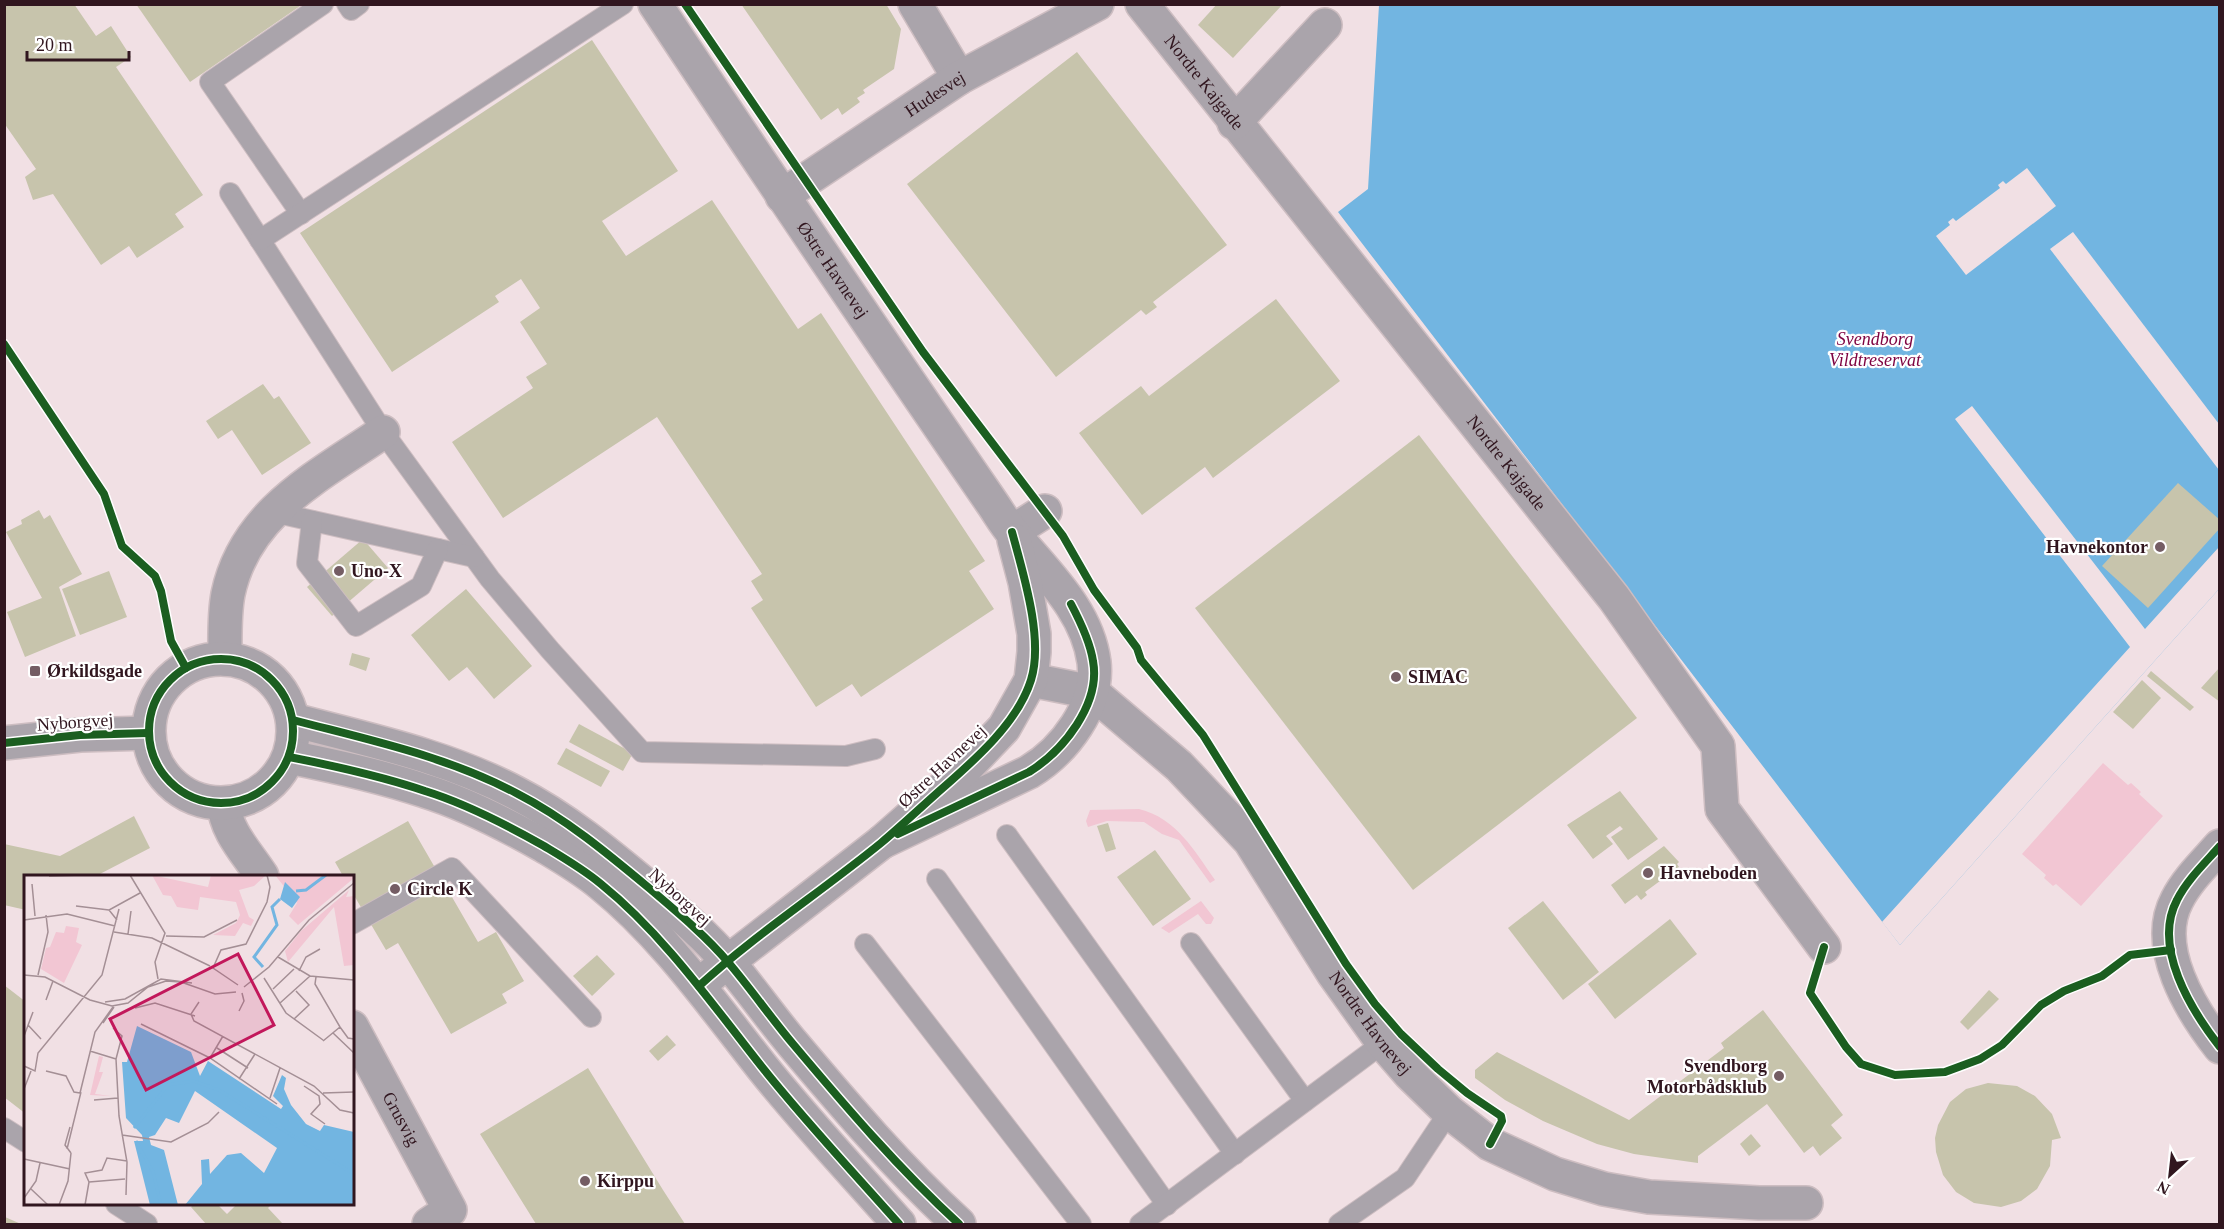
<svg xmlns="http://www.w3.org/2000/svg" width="2224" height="1229" font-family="'Times New Roman',serif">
	<rect width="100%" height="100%" fill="#f1e0e4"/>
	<g fill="#f2c6d3">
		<polygon points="2103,763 2128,785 2131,783 2141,792 2139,794 2163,816 2081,906 2056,884 2053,886 2044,878 2046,875 2022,854"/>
		<path d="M1139,809C1176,818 1194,850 1215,880L1210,883L1179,840L1162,834L1144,822L1107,821L1088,827L1086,821L1090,810Z"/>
		<polygon points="1201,901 1214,918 1211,924 1206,924 1198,914 1169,933 1161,928"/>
	</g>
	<polygon fill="#72b5e1" points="1379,5 2219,5 2219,589 1900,945 1338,212 1368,189"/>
	<g fill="#f1e0e4">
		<polygon points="2027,168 2056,206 1966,275 1936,236 1950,225 1948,222 1953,218 1956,221 2000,188 1998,185 2003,181 2006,184"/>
		<polygon points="2073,232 2219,424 2219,470 2050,249"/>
		<polygon points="1972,406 2145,629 2219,547 2219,589 1900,945 1882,922 2130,647 1955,419"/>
	</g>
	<g fill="#c7c4ac">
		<polygon points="4,4 74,4 96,36 111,26 131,57 116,67 203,195 175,214 184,227 137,258 129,246 101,265 53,194 33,200 25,177 36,169 4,123"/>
		<polygon points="136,4 303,4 190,82"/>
		<polygon points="741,4 886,4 901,29 894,69 863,90 865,93 857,98 860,102 842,115 838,108 821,120"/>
		<polygon points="1217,4 1283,4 1233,58 1198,25"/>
		<polygon points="592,40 678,171 602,221 626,256 712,200 798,329 821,313 985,561 969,571 994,609 861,697 852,684 816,707 751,608 763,600 751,581 762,574 657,417 503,518 452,442 533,388 526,377 547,364 520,322 540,308 521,279 495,296 499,302 392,372 300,233"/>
		<polygon points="1077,52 1227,245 1153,302 1157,307 1146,315 1141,310 1056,377 907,184"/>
		<polygon points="1276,299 1340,381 1213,478 1205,467 1142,515 1079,433 1141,386 1149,396"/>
		<polygon points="263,384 274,399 279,396 311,443 262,475 232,430 218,439 206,421"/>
		<polygon points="1419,435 1637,718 1413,890 1195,608"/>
		<polygon points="2178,483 2220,520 2220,528 2148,608 2102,566"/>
		<polygon points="39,510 44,519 50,515 82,574 59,587 76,636 25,657 7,612 42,598 6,532 22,524 21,520"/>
		<polygon points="363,539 388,568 332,616 307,587"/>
		<polygon points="109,571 127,617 80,635 62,589"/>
		<polygon points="466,589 532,666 494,699 467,667 449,681 411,635"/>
		<polygon points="352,653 370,658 366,671 349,665"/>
		<polygon points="2220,667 2220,702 2201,688"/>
		<polygon points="2151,671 2194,707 2190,711 2147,676"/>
		<polygon points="2142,680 2161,698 2133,729 2113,712"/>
		<polygon points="579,724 633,753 623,771 569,742"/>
		<polygon points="566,748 610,771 601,787 557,764"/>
		<polygon points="1620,791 1658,839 1628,860 1611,837 1623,829 1620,826 1606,836 1613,844 1593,859 1567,825"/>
		<polygon points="134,816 150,848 96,876 26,876 26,910 4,905 4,844 60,856"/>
		<polygon points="408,821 478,942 496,932 524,981 502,994 507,1003 451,1034 398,943 386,950 352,892 352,876 343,876 335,862"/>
		<polygon points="1108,823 1116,849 1106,852 1097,826"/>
		<polygon points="1664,846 1679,862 1677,864 1679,867 1645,892 1647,895 1641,900 1637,895 1625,904 1611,885"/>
		<polygon points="1155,850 1191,899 1153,926 1117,877"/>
		<polygon points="1543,901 1599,972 1563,1000 1508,928"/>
		<polygon points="1670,919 1697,954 1615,1019 1588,984"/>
		<polygon points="597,955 615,974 592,996 573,976"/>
		<polygon points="4,985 26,1002 26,1114 4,1097"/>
		<polygon points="1989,990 1999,999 1968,1030 1960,1022"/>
		<polygon points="1763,1010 1843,1115 1831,1125 1842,1138 1820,1156 1813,1146 1804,1153 1767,1104 1698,1156 1698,1163 1634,1154 1597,1144 1543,1121 1505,1100 1475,1078 1475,1070 1497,1052 1629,1120 1724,1048 1721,1043"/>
		<polygon points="667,1035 676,1045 658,1061 649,1051"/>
		<polygon points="588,1068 663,1190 685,1224 536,1224 480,1134"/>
		<polygon points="1988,1083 2017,1086 2035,1096 2052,1114 2061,1138 2052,1140 2050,1166 2037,1189 2021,1201 2001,1207 1974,1203 1956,1192 1943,1175 1936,1152 1935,1138 1938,1125 1950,1102 1966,1089"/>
		<polygon points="1751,1134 1761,1146 1749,1156 1740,1144"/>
		<polygon points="194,1204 217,1204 227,1214 237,1204 272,1204 268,1208 283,1224 206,1224 191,1207"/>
		<polygon points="5,1217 21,1224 5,1224"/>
	</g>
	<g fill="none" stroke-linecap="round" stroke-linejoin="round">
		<g stroke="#cdbdc1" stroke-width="22">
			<g id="service">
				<polyline points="347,4 351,10 359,4"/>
				<polyline points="230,193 383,432 490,579 550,650 642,752 846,756 875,749"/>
				<polyline points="301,214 210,82 323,4"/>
				<polyline points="260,240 623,4"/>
				<polyline points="273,512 474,557"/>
				<polyline points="312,521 307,563 356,626 421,586 438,549"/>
				<polyline points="1007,835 1235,1154"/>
				<polyline points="937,879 1167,1205"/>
				<polyline points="352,924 452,868 591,1017"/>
				<polyline points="1191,943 1305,1101"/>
				<polyline points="865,944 1081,1224"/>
				<polyline points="4,1128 26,1142"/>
				<polyline points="116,1204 147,1224"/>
				<polyline points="1140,1224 1383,1043"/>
				<polyline points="1339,1224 1405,1178 1449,1112"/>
			</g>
		</g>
		<g stroke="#cdbdc1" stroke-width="36">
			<g id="minor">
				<polyline points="915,4 959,78"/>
				<path id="s1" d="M1142,4L1614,598L1718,746L1722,809L1824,947"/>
				<polyline points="1234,123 1325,25"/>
				<path id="s2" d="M782,196L959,78L1097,4"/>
				<polyline points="1012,532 1045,511"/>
				<path d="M225,659C225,637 224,615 228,594C245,512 319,476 383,432"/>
				<path id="s3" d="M1031,680L1092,692L1179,766L1250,841L1333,973L1383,1043L1409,1073L1449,1112L1490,1144L1555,1174L1604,1189L1649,1197L1759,1203H1806"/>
				<path d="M224,804C225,831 248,854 262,876"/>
				<path d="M2220,846C2205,863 2187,880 2177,900C2152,947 2191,1010 2220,1047"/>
				<path id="s4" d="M352,1027L450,1210L429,1224"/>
			</g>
		</g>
		<g stroke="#cdbdc1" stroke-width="36">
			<g id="tertiary">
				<path id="s5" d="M655,4C766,172 878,337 992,503C999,513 1005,524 1013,533C1044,572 1087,609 1094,662C1099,706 1064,751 1029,772L882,842"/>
				<circle cx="221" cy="731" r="72"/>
				<path d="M293,720C369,740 446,756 516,793C565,818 607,853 649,888C676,911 705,935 728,962C751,989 771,1018 793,1044C846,1107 899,1169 959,1224"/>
				<polyline points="4,743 80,735 148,733"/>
				<path d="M289,757C335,766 381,776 425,791C467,804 507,825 544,846C564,858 583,869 601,884C664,935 712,1004 762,1067C805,1121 853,1172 899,1224"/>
				<polyline points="711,975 882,842 965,769 1004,728 1031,680 1034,652 1034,634 1025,582 1014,540"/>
			</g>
		</g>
		<use href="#service" stroke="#aaa4ab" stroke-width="20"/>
		<use href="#minor" stroke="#aaa4ab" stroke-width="33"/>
		<use href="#tertiary" stroke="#aaa4ab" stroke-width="33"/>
		<g stroke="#fff" stroke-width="11">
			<g id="cycleway">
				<polyline points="685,4 923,352 1063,536 1094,590 1137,648 1141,660 1203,735 1346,964 1375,1004 1401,1034 1438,1069 1467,1093 1501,1116 1502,1121 1490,1144"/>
				<polyline points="4,344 104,494 122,546 155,576 161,591 171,641 186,668"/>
				<circle cx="221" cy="731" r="72"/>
				<path d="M293,720C369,740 446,756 516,793C565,818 607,853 649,888C676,911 705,935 728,962C751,989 771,1018 793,1044C846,1107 899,1169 959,1224"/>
				<polyline points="4,743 80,735 148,733"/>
				<path d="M289,757C335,766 381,776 425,791C467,804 507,825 544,846C564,858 583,869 601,884C664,935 712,1004 762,1067C805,1121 853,1172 899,1224"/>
				<path d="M898,834L1029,772C1063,751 1101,704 1093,661C1090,641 1080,621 1071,604"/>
				<path d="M2220,846C2205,863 2187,880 2177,900C2152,947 2191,1010 2220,1047"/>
				<polyline points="1824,947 1810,993 1846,1047 1861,1064 1895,1075 1945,1072 1980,1059 2002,1045 2041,1005 2064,991 2102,976 2130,955 2171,950"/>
				<path d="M699,986C756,934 821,892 881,843C900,827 918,810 936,794C970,764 1017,725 1031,680C1044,639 1023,573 1012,532"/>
			</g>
		</g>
		<use href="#cycleway" stroke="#1b5e20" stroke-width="8"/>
	</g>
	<g fill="#745d64" stroke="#fff" stroke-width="2">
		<circle cx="2160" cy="547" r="6"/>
		<circle cx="339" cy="571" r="6"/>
		<rect x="29" y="665" width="12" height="12" rx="3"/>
		<circle cx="1396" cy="677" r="6"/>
		<circle cx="1648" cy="873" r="6"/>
		<circle cx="395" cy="889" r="6"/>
		<circle cx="1779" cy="1076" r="6"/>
		<circle cx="585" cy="1181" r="6"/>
	</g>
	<g text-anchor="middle" stroke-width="4.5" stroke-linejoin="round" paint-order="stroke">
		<g font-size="18" fill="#31161f" stroke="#fff">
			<text dy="6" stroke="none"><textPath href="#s1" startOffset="100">Nordre Kajgade</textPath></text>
			<text dy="6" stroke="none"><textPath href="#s2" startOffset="184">Hudesvej</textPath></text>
			<text dy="6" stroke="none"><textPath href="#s5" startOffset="320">Østre Havnevej</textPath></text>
			<text dy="6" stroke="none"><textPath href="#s1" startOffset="586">Nordre Kajgade</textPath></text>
			<text transform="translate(75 722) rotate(-4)" y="6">Nyborgvej</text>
			<text transform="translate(942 766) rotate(-43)" y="6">Østre Havnevej</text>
			<text transform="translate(680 897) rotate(42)" y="6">Nyborgvej</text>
			<text dy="6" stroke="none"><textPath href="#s3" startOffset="498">Nordre Havnevej</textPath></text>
			<text dy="6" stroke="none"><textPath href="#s4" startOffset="104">Grusvig</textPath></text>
		</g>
		<g font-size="18" font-style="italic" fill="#7e0341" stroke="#fff">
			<text x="1875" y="345">Svendborg<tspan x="1875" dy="21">Vildtreservat</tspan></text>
		</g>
		<g font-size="18" font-weight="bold" fill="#31161f" stroke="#fff" text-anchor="start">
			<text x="2148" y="553" text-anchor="end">Havnekontor</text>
			<text x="351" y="577">Uno-X</text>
			<text x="47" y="677">Ørkildsgade</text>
			<text x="1408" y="683">SIMAC</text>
			<text x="1660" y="879">Havneboden</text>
			<text x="407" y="895">Circle K</text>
			<text x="1767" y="1072" text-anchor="end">Svendborg<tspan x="1767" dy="21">Motorbådsklub</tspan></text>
			<text x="597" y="1187">Kirppu</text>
		</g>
	</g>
	<g transform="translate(24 875)">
		<rect width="330" height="330" fill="#f1e0e4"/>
		<path d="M128,0L184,12L187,0L241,1L230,11L215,15L225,42L230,45L227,51L219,48L211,61L189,60L212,48L216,40L212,27L176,22L174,35L153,32L147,21L139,20ZM251,0H330V3L274,50L265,41L273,28ZM325,15L322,22L330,21V90L320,91L310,32L264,87L261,76L277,56ZM42,51L55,53L52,67L58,70L40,108L17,94L22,73L26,72L32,57L40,58ZM75,181L79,182L75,197H79L71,219L87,221L66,220Z" fill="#f2c6d3"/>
		<path d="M261,7L276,22L268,33L256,24ZM113,151L167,177L176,201L184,186L257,234L259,231L249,221L258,200L262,203L260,214L267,230L282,249L296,256L300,250L330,257V330H161L178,309L177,285L185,284L186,299L203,280L217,278L240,298L253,273L171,216L155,248L142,243L131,260L125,262L127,270L140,275L154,330H126L110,266H119L118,260L102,243L98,187H103Z" fill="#72b5e1"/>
		<path fill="none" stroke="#72b5e1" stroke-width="3" d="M272,16L282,15L302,0M239,92L230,82L253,50L248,32L256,24M110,253L144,210L170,206L195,215L330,299M112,266L129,297L137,330"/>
		<path fill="none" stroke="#a48f95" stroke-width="1.5" d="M106,0L141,58L131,87L134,104M25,1L59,0M8,9L11,41M52,31L85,35M0,45L43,39L91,51M93,45L85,35L116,18M90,57L128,63L186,91M104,59L107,36M142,61L180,62L213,45M254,82L286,101L330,105M275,96L282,82L296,74M0,100L21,102L66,125L88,131L104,128L124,112L142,106L157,107L191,119L212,117M14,100L24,57L22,40M292,102L291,109L316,152L324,163L330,164M240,103L262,138L299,165M214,110L189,93L197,75L222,69L243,27L246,12L243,0M220,112L245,92L285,45L330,8M249,114L270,94M22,125L29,106M81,127L101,124L137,104L168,108M175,127L167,139L170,146L290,211L316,235L330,238M256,128L286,101M111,133L131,128L171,141M215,136L220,126L218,118M270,144L285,130L272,116M79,148L90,132M117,149L186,183L253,229M4,150L17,164M89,153L98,161L92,184M309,158L330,178M0,161L9,137M299,166L316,152M193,173L224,193M66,176L92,184M186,183L199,161M92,184L95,241L103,287L102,320M0,191L11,196L14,178L78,100L95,34M22,196L42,201L50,217L56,218M215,204L231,179M280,211L295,221L296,229L287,239L301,249M0,214L7,196M56,218L71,157L89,132M299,218L330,217M246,223L256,193M70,225L94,223M46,252L41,270L47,278M98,260L147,267L184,248L195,237M43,274L57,217M0,284L46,294M65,307L61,298L78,295L83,283L103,286M65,307L101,304M7,314L24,330M0,323L12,306L16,288M35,330L44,306L47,278M61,330L65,307"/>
		<path fill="#c2185b" fill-opacity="0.15" stroke="#c2185b" stroke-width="3" d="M214,79L250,150L122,215L86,144Z"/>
		<rect width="330" height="330" fill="none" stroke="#31161f" stroke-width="3"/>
	</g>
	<rect width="2224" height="1229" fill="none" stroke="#31161f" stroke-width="12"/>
	<g transform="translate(2170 1175) rotate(207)" stroke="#ffffff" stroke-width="4.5" paint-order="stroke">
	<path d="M0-4.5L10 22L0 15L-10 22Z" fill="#31161f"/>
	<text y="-9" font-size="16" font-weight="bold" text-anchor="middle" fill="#31161f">N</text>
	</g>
	<path d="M27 51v9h102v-9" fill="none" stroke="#31161f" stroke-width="3"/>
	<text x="36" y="51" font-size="18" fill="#31161f" stroke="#ffffff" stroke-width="4.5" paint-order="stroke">20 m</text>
</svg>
